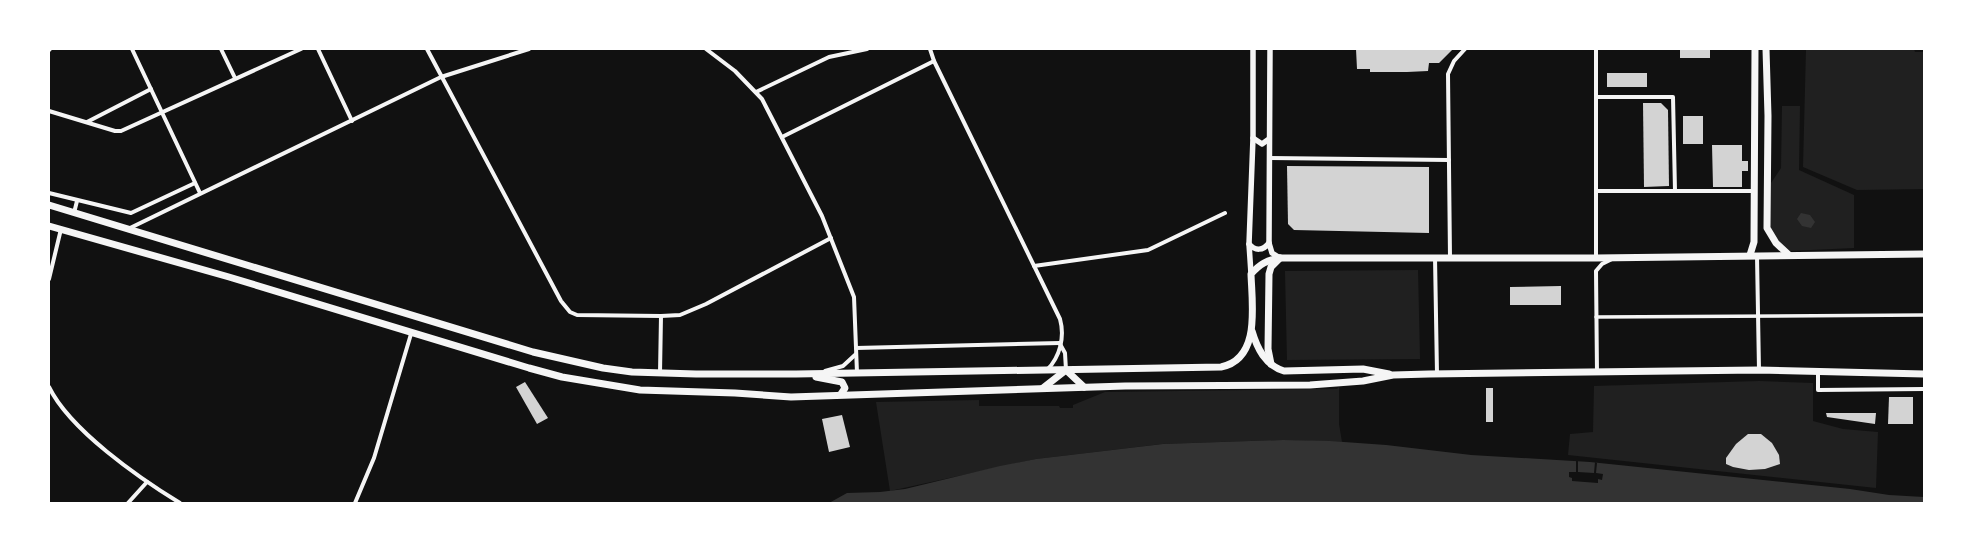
<svg xmlns="http://www.w3.org/2000/svg" width="1973" height="552" font-family="'Nunito Sans',sans-serif">
	<rect width="100%" height="100%" fill="#111"/>
	<g fill="#202020">
		<polygon points="1806,49 1914,49 1915,52 1924,52 1924,189 1857,190 1803,167"/>
		<polygon points="1782,106 1800,106 1799,170 1854,195 1854,248 1790,251 1779,242 1771,230 1770,223 1771,183 1781,168"/>
		<polygon points="1418,270 1420,359 1287,360 1285,271"/>
		<polygon points="1759,381 1813,383 1813,421 1843,429 1878,432 1876,488 1568,455 1570,434 1593,432 1594,386"/>
		<polygon points="1339,387 1339,424 1342,442 1283,440 1163,444 1036,459 890,491 876,402 979,400 979,406 1059,406 1060,408 1073,408 1073,405 1105,392 1337,389"/>
	</g>
	<g fill="#333">
		<polygon points="1801,213 1810,215 1815,222 1811,228 1802,226 1797,219"/>
		<polygon points="1283,440 1330,441 1386,445 1471,455 1590,462 1850,489 1889,495 1924,497 1924,503 829,503 847,493 880,492 905,489 1000,466 1036,459 1163,444"/>
	</g>
	<polygon fill="#111" points="1576,461 1578,461 1578,472 1594,473 1595,462 1597,463 1596,473 1603,474 1602,480 1598,479 1598,483 1572,481 1572,478 1569,477 1569,472 1576,472"/>
	<g fill="#d3d3d3">
		<polygon points="1356,49 1453,49 1439,63 1429,63 1428,71 1407,72 1370,72 1370,69 1357,69"/>
		<polygon points="1680,49 1717,49 1717,50 1710,50 1710,58 1680,58"/>
		<rect x="1607" y="73" width="40" height="14"/>
		<polygon points="1643,103 1661,103 1668,110 1669,186 1644,187"/>
		<rect x="1683" y="116" width="20" height="28"/>
		<polygon points="1712,145 1742,145 1742,161 1748,161 1748,171 1742,171 1742,187 1713,187"/>
		<polygon points="1287,166 1429,167 1429,233 1294,230 1288,224"/>
		<polygon points="1561,286 1561,305 1510,305 1510,287"/>
		<polygon points="525,382 548,418 537,424 516,387"/>
		<rect x="1486" y="388" width="7" height="34"/>
		<polygon points="1889,397 1913,397 1913,424 1888,424"/>
		<polygon points="1826,413 1876,413 1875,424 1827,417"/>
		<polygon points="842,415 850,447 829,452 822,419"/>
		<polygon points="1748,434 1761,434 1772,443 1779,455 1780,464 1765,469 1749,470 1733,467 1726,464 1726,458 1736,444"/>
	</g>
	<g fill="none" stroke-linecap="round" stroke-linejoin="round">
		<polyline stroke="#f5f5f5" stroke-width="3.5" points="1596,317 1924,315"/>
		<g stroke="#f5f5f5" stroke-width="4">
			<polyline points="132,49 200,193"/>
			<polyline points="221,49 235,78"/>
			<polyline points="318,49 352,121"/>
			<polyline points="427,49 561,301 570,312 577,315 661,316 680,315 706,304 831,238"/>
			<polyline points="706,49 735,71 762,99 822,216 854,297 857,373"/>
			<path d="M930,49L934,61L1060,319C1065,337 1060,357 1047,370"/>
			<polyline points="1596,49 1596,258"/>
			<polyline points="49,50 50,49"/>
			<polyline points="756,92 829,57 867,49"/>
			<polyline points="1596,97 1673,97 1675,191"/>
			<polyline points="49,111 115,131 121,131 301,49"/>
			<polyline points="87,122 151,89"/>
			<polyline points="782,137 934,61"/>
			<polyline points="1269,158 1449,160"/>
			<polyline points="1597,191 1755,191"/>
			<polyline points="49,193 131,213 195,183"/>
			<polyline points="74,213 77,201"/>
			<polyline points="130,228 441,77 529,49"/>
			<polyline points="1757,256 1759,370"/>
			<polyline points="1435,257 1437,374"/>
			<polyline points="1450,257 1448,74 1454,61 1465,49"/>
			<polyline points="1034,266 1148,250 1225,213"/>
			<polyline points="49,279 61,229"/>
			<polyline points="1060,344 1065,353 1066,370"/>
			<polyline points="856,348 1060,343"/>
			<polyline points="825,371 843,366 856,354"/>
			<polyline points="660,373 661,316"/>
			<polyline points="1597,373 1596,271 1602,264 1612,259"/>
			<polyline points="1818,373 1818,390 1924,389"/>
			<path d="M49,387C70,430 139,478 180,503"/>
			<polyline points="128,503 147,482"/>
			<polyline points="355,503 374,458 411,334"/>
		</g>
		<g stroke="#f5f5f5" stroke-width="5.5">
			<polyline points="1270,49 1269,243 1272,253 1280,258"/>
			<polyline points="1253,138 1262,144 1269,139"/>
			<path d="M1249,244C1255,251 1263,251 1269,243"/>
			<polyline points="1251,274 1249,244 1253,138 1253,49"/>
		</g>
		<g stroke="#f5f5f5" stroke-width="7">
			<polyline points="1766,49 1768,116 1767,228 1776,243 1789,255"/>
			<polyline points="1750,255 1754,242 1755,49"/>
		</g>
		<g stroke="#f5f5f5" stroke-width="7">
			<path d="M49,205L533,352L603,368L632,372L696,374H796L1221,367C1261,359 1252,305 1251,274C1260,264 1267,260 1280,258H1596L1924,254"/>
			<polyline points="49,226 229,277 529,368 562,377 640,390 735,393 791,397 1125,386 1310,385 1363,381 1393,375 1429,374 1759,370 1924,374"/>
			<path d="M1252,331C1257,348 1265,365 1284,371L1363,369L1389,374"/>
			<polyline points="1271,364 1268,349 1269,274 1271,267 1280,258"/>
			<polyline points="1066,370 1084,387"/>
			<polyline points="816,377 842,382 845,388 841,394"/>
			<polyline points="1043,388 1066,370"/>
		</g>
	</g>
	<rect width="1973" height="552" fill="none" stroke="#ffffff" stroke-width="100"/>
</svg>
